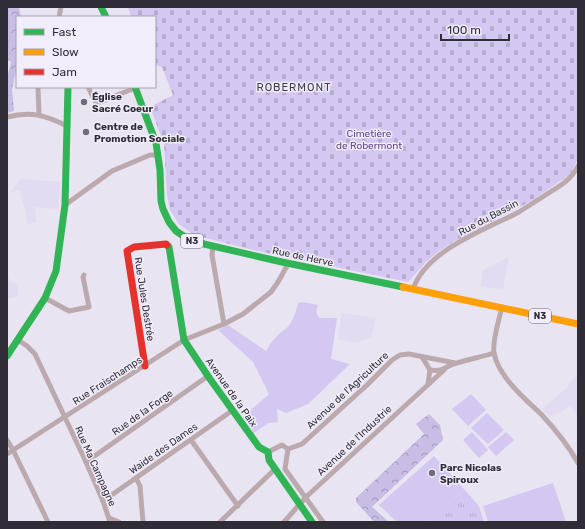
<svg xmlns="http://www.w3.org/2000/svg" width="585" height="529" font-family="Rubik,sans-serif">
	<defs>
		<pattern id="forest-crowns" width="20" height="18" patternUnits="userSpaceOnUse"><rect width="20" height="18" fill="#c9bce5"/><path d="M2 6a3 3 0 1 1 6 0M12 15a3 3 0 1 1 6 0" fill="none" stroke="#a499ba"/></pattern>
		<pattern id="cemetery-stones" width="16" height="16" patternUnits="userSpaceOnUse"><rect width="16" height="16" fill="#d4c7f1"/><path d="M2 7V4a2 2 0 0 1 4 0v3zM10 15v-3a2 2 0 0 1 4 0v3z" fill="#b6abcf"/></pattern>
		<pattern id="park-tufts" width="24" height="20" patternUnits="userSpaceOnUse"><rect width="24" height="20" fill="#d4c7f1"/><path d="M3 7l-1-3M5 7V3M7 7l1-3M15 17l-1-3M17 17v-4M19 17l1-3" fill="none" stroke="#b6abcf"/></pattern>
	</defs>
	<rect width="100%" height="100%" fill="#e8e4f1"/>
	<g fill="#e2dbf2">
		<polygon points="20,179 60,182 59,209 35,207 36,222 28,224 20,190 11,192"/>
		<polygon points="509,257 503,289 480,287 483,270"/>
		<polygon points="7,273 9,280 18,285 18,296 7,299"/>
		<polygon points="342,313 376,318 371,337 356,343 338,339"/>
		<polygon points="578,375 578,418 571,406 551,417 542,409 568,387 569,383"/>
	</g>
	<g fill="#d4c7f1">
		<polygon points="302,302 318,305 316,312 319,318 337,318 331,359 350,364 308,404 286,413 277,409 278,422 268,423 254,433 243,417 269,394 253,362 218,330 228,325 266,351 271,343 279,334 289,326 296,312 298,303"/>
		<polygon points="471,394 486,410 468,426 452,409"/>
		<polygon points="487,413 504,430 488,444 471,428"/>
		<polygon points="472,432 488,450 479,458 463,440"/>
		<polygon points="506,432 514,440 496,456 488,447"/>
		<polygon points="434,456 465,490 424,522 397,522 379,505"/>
		<polygon points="553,483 566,522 488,522 483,506"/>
	</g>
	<g fill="url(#forest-crowns)">
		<polygon points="7,7 19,7 21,17 17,17 17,65 12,90 14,111 7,113 7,78 11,62 7,60"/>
		<polygon points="429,414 440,425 443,440 372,507 389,522 374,522 356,502 356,498 424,434 416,424"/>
	</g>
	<polygon fill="url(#cemetery-stones)" points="128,7 578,7 578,158 573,169 569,175 531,201 453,242 439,251 426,262 408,282 253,250 194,235 179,224 170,210 167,194 164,144 150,107 173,95 162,67 155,65 155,17 151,17 151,15 147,17 131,17"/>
	<polygon fill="url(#park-tufts)" points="465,490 479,506 484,522 424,522"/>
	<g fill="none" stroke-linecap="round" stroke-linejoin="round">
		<g stroke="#bba9ae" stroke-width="5">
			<polyline points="59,17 61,7"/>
			<polyline points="38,87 39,115"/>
			<polyline points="88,87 95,101 100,102 135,88"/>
			<path d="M7,117C31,111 45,115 67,126"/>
			<polyline points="65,205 112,171 150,155 158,155"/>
			<polyline points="213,246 212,255 224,324"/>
			<path d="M413,289C426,250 485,230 519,212C528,206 538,200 547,194C560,186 571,180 578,166"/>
			<polyline points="45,298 69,311 89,307 83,277 84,275"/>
			<path d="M502,307C499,320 492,341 494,353C498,376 525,399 541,414C555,429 568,445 578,463"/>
			<polyline points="18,340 27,346 35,354 86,462 103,501 110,522"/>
			<path d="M422,357L430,370C446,372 444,366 457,363C469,359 482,357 494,353"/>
			<polyline points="428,384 430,370"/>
			<polyline points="7,440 13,450 48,522"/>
			<polyline points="191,440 238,506"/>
			<polyline points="288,449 302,444 367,385 392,360 400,355 409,354 455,363"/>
			<polyline points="268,452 282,445 288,449 285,469 323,522"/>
			<polyline points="7,454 184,340 224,324 243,314 271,292 278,282 288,264"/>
			<polyline points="86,462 208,376"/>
			<polyline points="136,478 140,486 143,522"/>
			<polyline points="103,501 233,410"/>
			<polyline points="109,518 119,522"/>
			<polyline points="220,522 275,469"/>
			<polyline points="284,522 306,497 444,370"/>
		</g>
		<g stroke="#30b455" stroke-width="7">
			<polyline points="101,7 106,17"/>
			<polyline points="135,87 156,143 160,170 161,201 163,209 169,222 176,231 191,241 282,262 403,287"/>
			<polyline points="167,245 169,247 184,340 210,379 259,447 268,452 269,460 312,522"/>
			<polyline points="7,356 45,298 56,271 65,205 68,87"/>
		</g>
		<polyline stroke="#ff9f0a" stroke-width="7" points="403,287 578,324"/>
		<polyline stroke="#e5322d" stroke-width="7" points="145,366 127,251 134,247 166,244 167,245"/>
	</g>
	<g fill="#706d77" stroke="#f1edfb" stroke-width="1.5">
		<circle cx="84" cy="102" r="4"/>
		<circle cx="86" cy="132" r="4"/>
		<circle cx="432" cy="473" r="4"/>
	</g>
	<g text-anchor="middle" stroke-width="3" stroke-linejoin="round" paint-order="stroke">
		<g fill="#f1edfb" stroke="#6a6771" stroke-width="1">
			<rect x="181" y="234" width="22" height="14" rx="3"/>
			<rect x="529" y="309" width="22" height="14" rx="3"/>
		</g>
		<g font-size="9" font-weight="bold" fill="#302d36">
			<text x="192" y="244">N3</text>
			<text x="540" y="319">N3</text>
		</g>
		<g font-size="10" font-weight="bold" fill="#302d36" stroke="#f1edfb" text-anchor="start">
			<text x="92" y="100">Église<tspan x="92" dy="12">Sacré Coeur</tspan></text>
			<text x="94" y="130">Centre de<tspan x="94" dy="12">Promotion Sociale</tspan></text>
			<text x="440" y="471">Parc Nicolas<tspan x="440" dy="12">Spiroux</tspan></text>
		</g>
		<g font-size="10" fill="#604491" stroke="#f1edfb">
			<text x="369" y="137">Cimetière<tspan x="369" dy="12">de Robermont</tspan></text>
		</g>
		<g font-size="10" fill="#302d36" stroke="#f1edfb">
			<text transform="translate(488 217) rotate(-28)" y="4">Rue du Bassin</text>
			<text transform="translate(303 256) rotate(12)" y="4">Rue de Herve</text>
			<text transform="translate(145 299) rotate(81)" y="4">Rue Jules Destrée</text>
			<text transform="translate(107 380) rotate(-33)" y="4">Rue Fraischamps</text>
			<text transform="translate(347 390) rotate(-43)" y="4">Avenue de l'Agriculture</text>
			<text transform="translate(232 392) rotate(55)" y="4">Avenue de la Paix</text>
			<text transform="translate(142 412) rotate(-35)" y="4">Rue de la Forge</text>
			<text transform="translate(354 440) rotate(-43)" y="4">Avenue de l'Industrie</text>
			<text transform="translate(163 448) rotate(-35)" y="4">Waide des Dames</text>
			<text transform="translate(96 466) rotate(66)" y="4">Rue Ma Campagne</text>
		</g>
		<g font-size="11" letter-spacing="1" fill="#3f3a4c" stroke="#f1edfb">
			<text x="294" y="91">ROBERMONT</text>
		</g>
	</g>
	<rect width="585" height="529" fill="none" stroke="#302d36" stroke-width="16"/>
	<rect x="16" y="16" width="140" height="72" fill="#f1edfb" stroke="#a4a0ac"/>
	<rect x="24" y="29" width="20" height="6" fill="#30b455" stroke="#a4a0ac"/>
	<text x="52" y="36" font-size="12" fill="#302d36">Fast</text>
	<rect x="24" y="49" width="20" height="6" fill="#ff9f0a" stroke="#a4a0ac"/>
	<text x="52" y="56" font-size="12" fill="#302d36">Slow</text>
	<rect x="24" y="69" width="20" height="6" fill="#e5322d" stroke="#a4a0ac"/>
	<text x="52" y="76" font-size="12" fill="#302d36">Jam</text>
	<path d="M441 34v6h68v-6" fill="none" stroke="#302d36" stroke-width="2"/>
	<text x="447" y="34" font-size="12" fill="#302d36" stroke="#f1edfb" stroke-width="3" paint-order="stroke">100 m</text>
</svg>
